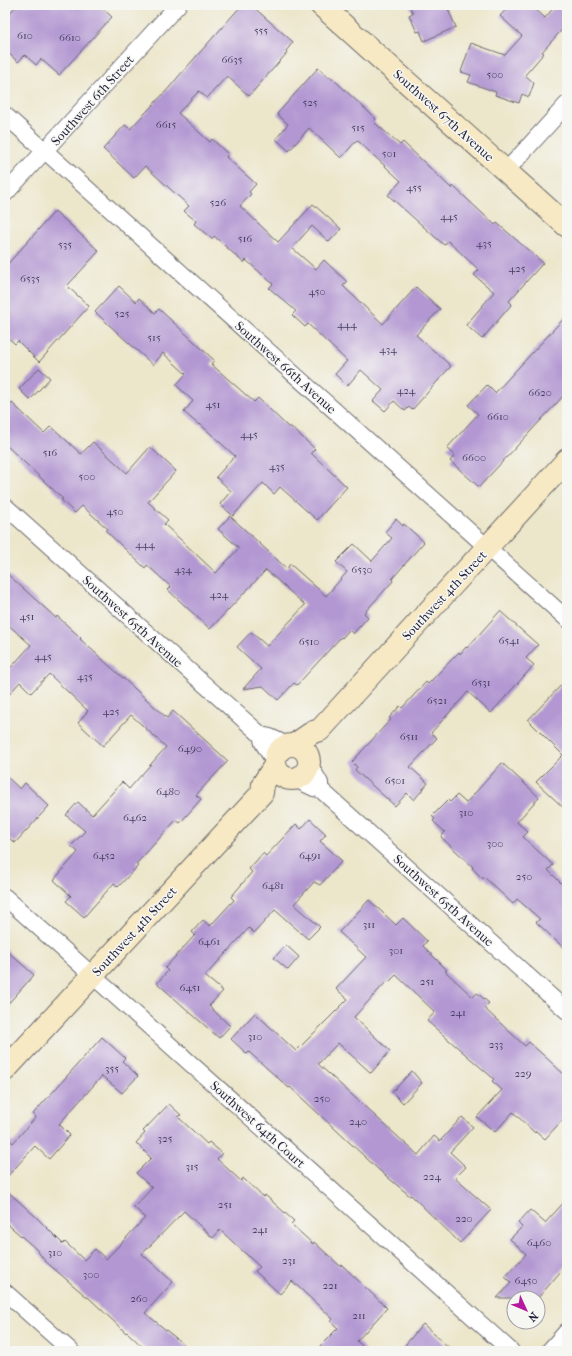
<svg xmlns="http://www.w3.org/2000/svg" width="572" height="1356" font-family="'IM FELL French Canon',serif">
	<rect width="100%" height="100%" fill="#f6f6f2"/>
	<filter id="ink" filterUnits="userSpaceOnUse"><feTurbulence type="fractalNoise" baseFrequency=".025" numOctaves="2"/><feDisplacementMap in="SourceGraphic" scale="8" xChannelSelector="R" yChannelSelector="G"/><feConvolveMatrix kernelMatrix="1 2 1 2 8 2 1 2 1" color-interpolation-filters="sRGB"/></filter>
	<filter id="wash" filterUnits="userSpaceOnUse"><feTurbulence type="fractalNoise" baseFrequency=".012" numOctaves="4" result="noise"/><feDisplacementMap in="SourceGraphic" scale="16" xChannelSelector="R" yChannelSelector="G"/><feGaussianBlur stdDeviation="0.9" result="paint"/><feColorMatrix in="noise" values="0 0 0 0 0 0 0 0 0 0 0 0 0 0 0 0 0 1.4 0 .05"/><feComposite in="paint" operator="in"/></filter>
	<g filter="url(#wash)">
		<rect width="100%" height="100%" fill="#ece6ca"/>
		<g id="blocks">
			<g fill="#b297d2">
				<polygon points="17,5 99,5 112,17 59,75 41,59 36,65 25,55 18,62 5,50 5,18"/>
				<polygon points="242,5 251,5 293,42 286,51 287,53 249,96 227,76 207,98 199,91 178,113 210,142 212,139 228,154 226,157 256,184 249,192 251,194 240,206 278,242 313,204 341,229 329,242 312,226 292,248 316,269 324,260 347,282 343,286 383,324 416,287 440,309 416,335 451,366 412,410 409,407 405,411 394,401 385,411 373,401 383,390 361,370 347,386 335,374 347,361 308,324 305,327 292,315 296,311 269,288 273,284 246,260 244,263 214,236 212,239 194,224 196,221 184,211 189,206 145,166 134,178 103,149 125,125 130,129 169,88 178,77"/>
				<polygon points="409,5 446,5 456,27 424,41 420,31 417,32 409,15 413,13"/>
				<polygon points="510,5 531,5 545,18 556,5 567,5 567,24 542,52 544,53 525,75 534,83 529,97 522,94 519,103 495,95 496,92 468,82 471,75 461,72 471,43 505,55 522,36 500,16"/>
				<polygon points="318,68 330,78 331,77 376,119 374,122 400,145 403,142 452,189 453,186 495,225 497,223 543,263 509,301 512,304 482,339 466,325 494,292 474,275 479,270 448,241 444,245 388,195 401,181 357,140 341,158 309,128 289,151 276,139 288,124 277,114"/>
				<polygon points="55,211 99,251 67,286 89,306 39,362 18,341 15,344 5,335 5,267"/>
				<polygon points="119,286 136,302 139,298 155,313 159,309 214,360 211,364 254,402 258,398 289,428 290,426 315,449 311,453 347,487 317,520 280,487 274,494 263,483 233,516 220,504 231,491 216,477 235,456 200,424 199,425 184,412 193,401 176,385 186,374 163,353 153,365 95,312"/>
				<polygon points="567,315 567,392 479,487 450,461 455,455 447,448 478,414 468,405 487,385 495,393"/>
				<polygon points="39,368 50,378 30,400 19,389"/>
				<polygon points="12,403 44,433 51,426 81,454 93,442 127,473 150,447 176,471 148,502 168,520 164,524 216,573 239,548 218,529 230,516 287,569 290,564 326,596 347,572 336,562 354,544 372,561 392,538 385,532 396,519 403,526 404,524 424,542 392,579 393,581 364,613 368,617 353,634 349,630 342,638 341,637 297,685 294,683 278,700 263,686 243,689 261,669 237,647 251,632 267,646 305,605 266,570 210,629 168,590 171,587 147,565 145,568 106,531 108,529 82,506 75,513 61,500 63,499 5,444 5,411"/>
				<polygon points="5,572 56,618 57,616 81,638 80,639 167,718 173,711 228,761 196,795 201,799 180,823 176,820 136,864 138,866 118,887 114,883 84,917 66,901 71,896 54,880 78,852 71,846 85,831 66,815 78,802 92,815 122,782 129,789 166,747 131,715 103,746 78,723 88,711 49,674 31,693 20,682 5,699 5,674 31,645 5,622"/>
				<polygon points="500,611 538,645 526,658 534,665 491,713 468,692 431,733 437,738 410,767 428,783 414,800 407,793 395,806 355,770 357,767 352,762 391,719 389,718 400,706 402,708 426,682 428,684 459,652 460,654 466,647 467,648"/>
				<polygon points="567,679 567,811 536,782 563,755 528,720"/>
				<polygon points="502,763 539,797 517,822 528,832 523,837 553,865 548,870 567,889 567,951 536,922 540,919 517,899 513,904 484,877 483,879 472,868 473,867 441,837 445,832 433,821 435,819 432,816 448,800 450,802 457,795 466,803"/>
				<polygon points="5,775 20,789 25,783 49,806 15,843 5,835"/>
				<polygon points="310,819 326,834 320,841 342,861 320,885 314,882 294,904 320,927 308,939 275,910 254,933 249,928 205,976 223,991 209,1006 230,1026 219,1038 157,983 168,971 165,968 195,935 192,932 203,920 210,926 234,900 231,897 252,872 249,869 263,853 266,856 296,824 301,829"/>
				<polygon points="369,900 396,925 403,918 427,941 423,946 447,970 445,971 473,997 477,993 489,1003 484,1008 525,1046 529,1042 567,1077 567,1115 545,1139 536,1131 535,1133 513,1112 495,1132 477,1117 502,1090 492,1081 494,1079 427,1021 435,1012 396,975 389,982 387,981 354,1017 390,1051 371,1073 338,1043 318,1064 418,1155 434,1136 440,1141 462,1117 473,1127 450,1152 466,1167 455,1178 491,1210 460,1243 411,1195 410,1196 379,1170 290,1087 289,1088 249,1052 247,1054 231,1039 255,1013 296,1051 348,999 336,989 366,957 339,932"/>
				<polygon points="286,945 299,957 288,970 274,958"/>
				<polygon points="5,949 34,975 5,1007"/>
				<polygon points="102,1037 125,1058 122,1061 138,1076 122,1093 102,1076 59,1124 70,1135 49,1159 35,1146 5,1179 5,1136 13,1143 36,1117 33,1114"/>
				<polygon points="412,1071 422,1083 403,1103 392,1092"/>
				<polygon points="169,1104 181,1115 178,1117 207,1144 209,1142 222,1153 217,1159 241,1181 243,1178 263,1197 265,1195 294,1221 291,1224 313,1244 314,1242 340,1266 342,1265 387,1308 357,1341 367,1351 315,1351 338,1328 331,1322 333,1319 292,1281 280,1294 255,1271 260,1267 220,1230 213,1238 184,1211 142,1254 173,1282 145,1313 192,1351 147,1351 127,1332 126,1333 88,1297 88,1298 45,1261 36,1249 5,1222 5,1189 35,1216 63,1244 65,1242 84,1260 95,1249 106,1259 145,1218 134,1207 152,1188 136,1173 151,1158 136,1143 145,1133 143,1131"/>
				<polygon points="567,1199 567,1264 538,1298 497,1298 511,1283 505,1277 526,1254 510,1239 522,1227 518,1223 530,1210 545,1223"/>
				<polygon points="423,1324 453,1351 400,1351"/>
			</g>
		</g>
	</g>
	<g filter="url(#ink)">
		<use href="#blocks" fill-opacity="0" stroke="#69676d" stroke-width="1"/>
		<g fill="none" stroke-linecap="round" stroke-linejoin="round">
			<g stroke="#69676d" stroke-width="18">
				<g id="street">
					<polyline points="5,115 567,619"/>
					<polyline points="506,171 567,104"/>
					<polyline points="5,194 178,5"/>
					<polyline points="5,506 261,735 270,737 289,746"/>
					<polyline points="261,735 263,743 275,763"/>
					<polyline points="309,764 320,783 320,789"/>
					<polyline points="295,779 314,788 320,789 567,1011"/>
					<polyline points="5,897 511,1351"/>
					<polyline points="5,1292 71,1351"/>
					<polyline points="549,1351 567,1331"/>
				</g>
			</g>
			<g stroke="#69676d" stroke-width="24">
				<g id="secondary">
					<polyline points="321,5 567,226"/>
					<polyline points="294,745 313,732 320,730 567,460"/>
					<circle cx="292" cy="762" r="17"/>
					<polyline points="5,1070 262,793 263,784 275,765"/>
				</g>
			</g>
			<use href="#street" stroke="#fff" stroke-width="16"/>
			<use href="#secondary" stroke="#f7e9c3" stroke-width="22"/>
		</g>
	</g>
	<g text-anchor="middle" stroke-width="3" stroke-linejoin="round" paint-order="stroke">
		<g font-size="11" fill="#463f61">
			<text x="261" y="34">555</text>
			<text x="25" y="39">610</text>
			<text x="70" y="41">6610</text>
			<text x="232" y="63">6635</text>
			<text x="495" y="78">500</text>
			<text x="310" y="106">525</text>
			<text x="166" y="128">6615</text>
			<text x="358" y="131">515</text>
			<text x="389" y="157">501</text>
			<text x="414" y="191">455</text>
			<text x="218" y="206">526</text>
			<text x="449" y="220">445</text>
			<text x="245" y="242">516</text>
			<text x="484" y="247">435</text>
			<text x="65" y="248">535</text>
			<text x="517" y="272">425</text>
			<text x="30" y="282">6535</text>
			<text x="317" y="295">450</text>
			<text x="122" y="317">525</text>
			<text x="347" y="328">444</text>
			<text x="154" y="341">515</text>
			<text x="388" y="353">434</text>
			<text x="406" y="394">424</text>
			<text x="540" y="396">6620</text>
			<text x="213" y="408">451</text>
			<text x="498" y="420">6610</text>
			<text x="249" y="438">445</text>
			<text x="50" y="456">516</text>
			<text x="474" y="461">6600</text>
			<text x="277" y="470">435</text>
			<text x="87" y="480">500</text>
			<text x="115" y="515">450</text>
			<text x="145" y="548">444</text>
			<text x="183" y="573">434</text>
			<text x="362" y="573">6530</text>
			<text x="219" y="598">424</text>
			<text x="27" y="620">451</text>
			<text x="509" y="644">6541</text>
			<text x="309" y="645">6510</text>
			<text x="43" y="660">445</text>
			<text x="85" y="680">435</text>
			<text x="481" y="686">6531</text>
			<text x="437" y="704">6521</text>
			<text x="111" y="715">425</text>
			<text x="409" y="740">6511</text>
			<text x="190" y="752">6490</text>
			<text x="395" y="784">6501</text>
			<text x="168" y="795">6480</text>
			<text x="466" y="816">310</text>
			<text x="135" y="821">6462</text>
			<text x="495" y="847">300</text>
			<text x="104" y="859">6452</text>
			<text x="310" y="859">6491</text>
			<text x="524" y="880">250</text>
			<text x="273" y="889">6481</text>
			<text x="369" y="928">311</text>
			<text x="209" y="945">6461</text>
			<text x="396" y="954">301</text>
			<text x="427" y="985">251</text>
			<text x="190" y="991">6451</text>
			<text x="458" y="1016">241</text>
			<text x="255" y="1040">310</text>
			<text x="496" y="1048">233</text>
			<text x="112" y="1072">355</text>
			<text x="523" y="1077">229</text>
			<text x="322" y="1102">250</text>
			<text x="358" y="1125">240</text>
			<text x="165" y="1142">325</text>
			<text x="192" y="1170">315</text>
			<text x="432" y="1180">224</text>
			<text x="225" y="1208">251</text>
			<text x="464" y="1222">220</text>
			<text x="260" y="1233">241</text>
			<text x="539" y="1246">6460</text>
			<text x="55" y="1256">310</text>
			<text x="289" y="1264">231</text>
			<text x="91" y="1278">300</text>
			<text x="526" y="1284">6450</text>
			<text x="330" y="1289">221</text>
			<text x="139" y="1302">260</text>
			<text x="359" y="1319">211</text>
		</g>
		<g font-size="13" fill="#22223b" stroke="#f6f6f2">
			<text transform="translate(92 100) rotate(-48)" y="5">Southwest 6th Street</text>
			<text transform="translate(444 115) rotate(42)" y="5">Southwest 67th Avenue</text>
			<text transform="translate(286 367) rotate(42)" y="5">Southwest 66th Avenue</text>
			<text transform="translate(444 595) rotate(-47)" y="5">Southwest 4th Street</text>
			<text transform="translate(133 621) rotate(42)" y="5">Southwest 65th Avenue</text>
			<text transform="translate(444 900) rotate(42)" y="5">Southwest 65th Avenue</text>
			<text transform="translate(134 931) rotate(-47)" y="5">Southwest 4th Street</text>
			<text transform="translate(258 1124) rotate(42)" y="5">Southwest 64th Court</text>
		</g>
	</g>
	<rect width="572" height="1356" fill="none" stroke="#f6f6f2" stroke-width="20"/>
	<g transform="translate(526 1310) rotate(134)"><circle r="19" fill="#f6f6f2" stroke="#a1a1a9"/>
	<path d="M0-3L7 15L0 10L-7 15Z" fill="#b5179e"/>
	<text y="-6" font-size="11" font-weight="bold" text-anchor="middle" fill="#22223b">N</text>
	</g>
</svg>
